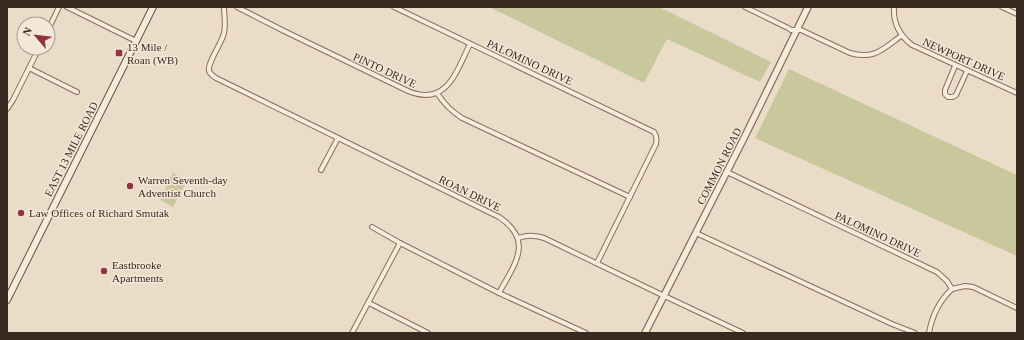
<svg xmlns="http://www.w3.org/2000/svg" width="1024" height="340" font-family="'Times New Roman',serif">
	<rect width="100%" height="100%" fill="#ebdcc8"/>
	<g fill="#c9c89d">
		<polygon points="489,7 659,7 771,62 760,82 667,39 644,83"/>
		<polygon points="789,69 1017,175 1017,256 755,138"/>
		<polygon points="173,173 187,180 173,207 160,200"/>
	</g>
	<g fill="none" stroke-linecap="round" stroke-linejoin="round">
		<g stroke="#866e5f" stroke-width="6">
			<g id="minor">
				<polyline points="67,7 136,41"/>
				<path d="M224,7C224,15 226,24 224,33C222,43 207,63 209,71C210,74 213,76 216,78L499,217C535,241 514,265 499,293"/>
				<path d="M237,7L284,31L408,91C447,107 456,72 470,44"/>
				<path d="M394,7L654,132C657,136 657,139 656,144L597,263"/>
				<path d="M745,7L788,28L791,30H801L850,53C874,60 883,49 901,36"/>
				<path d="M894,7C893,23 899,35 912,45L1017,93"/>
				<polyline points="1002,7 1017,14"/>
				<polyline points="48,30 59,7"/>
				<polyline points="955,66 945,90 945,94 948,97 953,97 956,95 967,71"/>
				<polyline points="29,68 77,92"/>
				<path d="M437,93C444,104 451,111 462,118L630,197"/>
				<polyline points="7,109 13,100 39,48"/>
				<polyline points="321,170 338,138"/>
				<polyline points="727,172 937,272 947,281 952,289"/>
				<polyline points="372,227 400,243 499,293 586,333"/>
				<polyline points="696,233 892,324 915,333"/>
				<path d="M518,238C528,235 533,235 544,238L656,292L743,333"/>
				<polyline points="952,289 965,286 973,287 1017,308"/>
				<polyline points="369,303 428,333"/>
				<polyline points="352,333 400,243"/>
				<path d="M929,333C932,316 940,300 952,289"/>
			</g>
		</g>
		<g stroke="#866e5f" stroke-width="8">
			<polyline id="tertiary" points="645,333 746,134 808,7"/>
		</g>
		<g stroke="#685042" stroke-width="8">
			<polyline id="secondary" points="7,300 153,7"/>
		</g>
		<use href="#minor" stroke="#f7ebdb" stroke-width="4"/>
		<use href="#tertiary" stroke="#f7ebdb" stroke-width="5.5"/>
		<use href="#secondary" stroke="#f7ebdb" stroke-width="6"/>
	</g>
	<g fill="#913341" stroke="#f3e7d7" stroke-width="1.5">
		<rect x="115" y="49" width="8" height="8" rx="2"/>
		<circle cx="130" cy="186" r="4"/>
		<circle cx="21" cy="213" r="4"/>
		<circle cx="104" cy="271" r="4"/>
	</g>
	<g text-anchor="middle" stroke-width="3" stroke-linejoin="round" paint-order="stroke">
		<g font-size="11" fill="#382921" stroke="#f3e7d7" text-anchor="start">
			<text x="127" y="51">13 Mile /<tspan x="127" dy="13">Roan (WB)</tspan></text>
			<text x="138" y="184">Warren Seventh-day<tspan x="138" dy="13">Adventist Church</tspan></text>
			<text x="29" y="217">Law Offices of Richard Smutak</text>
			<text x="112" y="269">Eastbrooke<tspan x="112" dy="13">Apartments</tspan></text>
		</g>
		<g font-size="11" fill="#382921" stroke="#f3e7d7">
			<text transform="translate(964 59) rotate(24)" y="4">NEWPORT DRIVE</text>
			<text transform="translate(530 62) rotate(25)" y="4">PALOMINO DRIVE</text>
			<text transform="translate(385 70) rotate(25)" y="4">PINTO DRIVE</text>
			<text transform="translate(71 149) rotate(-63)" y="4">EAST 13 MILE ROAD</text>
			<text transform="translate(719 166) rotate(-63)" y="4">COMMON ROAD</text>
			<text transform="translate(470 193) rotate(26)" y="4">ROAN DRIVE</text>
			<text transform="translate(878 234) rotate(25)" y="4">PALOMINO DRIVE</text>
		</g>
	</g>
	<rect width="1024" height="340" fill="none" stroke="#382921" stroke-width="16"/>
	<g transform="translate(36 36) rotate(298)"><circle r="19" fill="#f3e7d7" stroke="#a89b8e"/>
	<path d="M0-3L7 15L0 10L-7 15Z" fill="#913341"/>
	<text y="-6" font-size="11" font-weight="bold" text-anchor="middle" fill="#382921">N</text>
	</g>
</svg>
